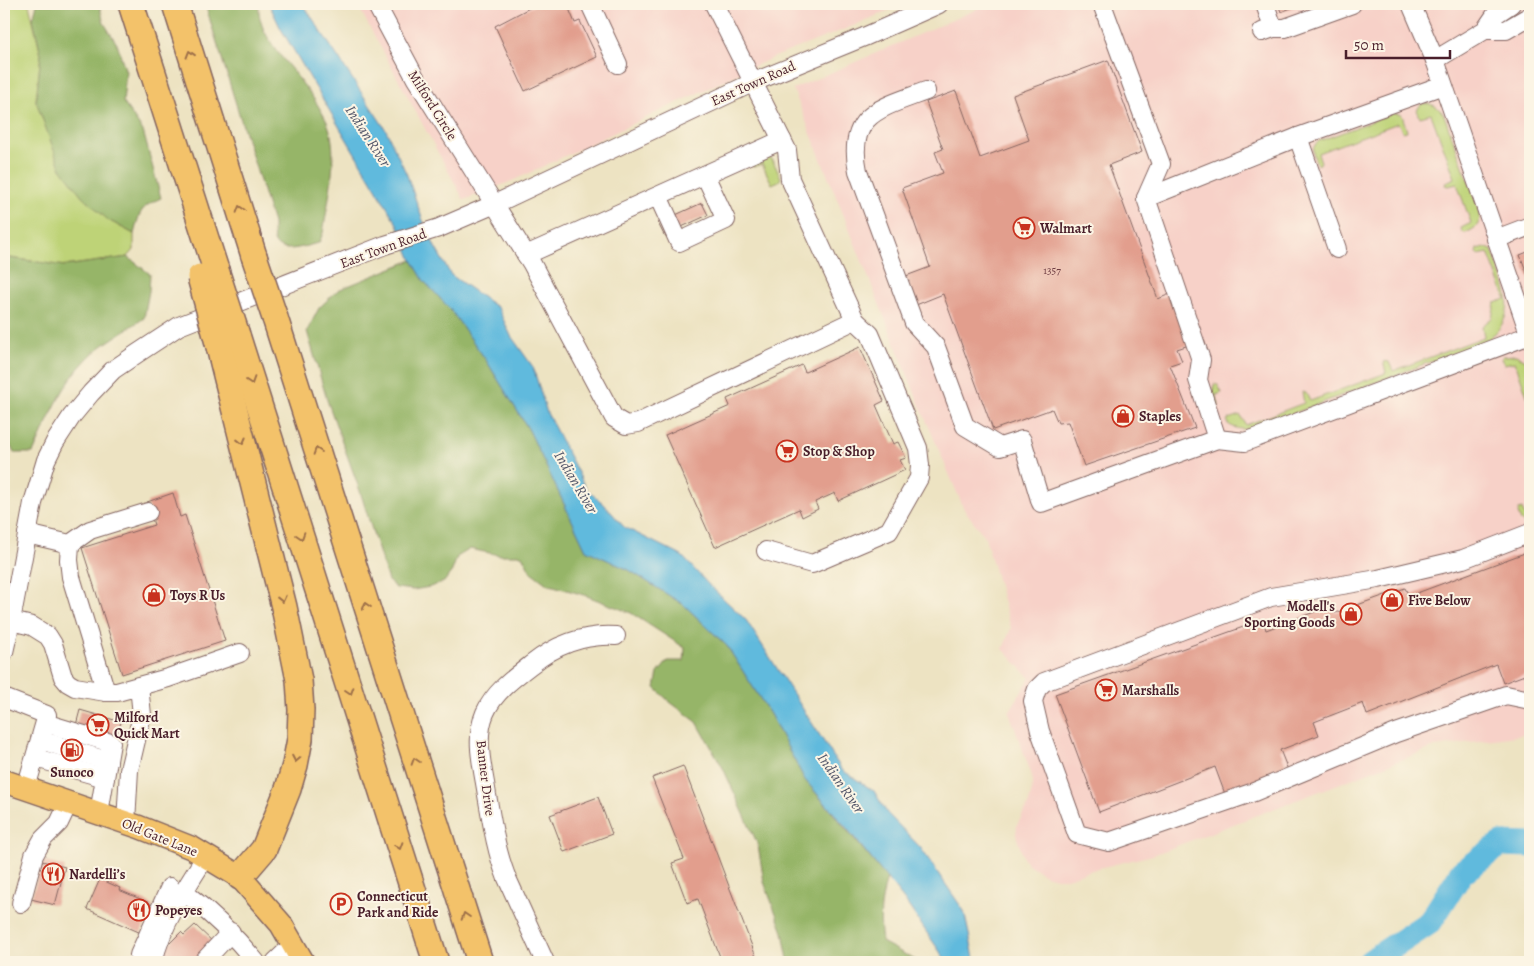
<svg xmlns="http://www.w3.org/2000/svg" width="1534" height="966" font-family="Alegreya,serif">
	<rect width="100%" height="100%" fill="#fcf5e5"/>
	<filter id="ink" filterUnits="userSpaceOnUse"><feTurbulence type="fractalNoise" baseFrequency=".02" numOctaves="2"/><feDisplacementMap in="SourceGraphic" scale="10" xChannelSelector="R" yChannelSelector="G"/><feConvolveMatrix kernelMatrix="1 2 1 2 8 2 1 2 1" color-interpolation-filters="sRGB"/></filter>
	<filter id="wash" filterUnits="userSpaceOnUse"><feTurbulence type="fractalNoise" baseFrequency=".0096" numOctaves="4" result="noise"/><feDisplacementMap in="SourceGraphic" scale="20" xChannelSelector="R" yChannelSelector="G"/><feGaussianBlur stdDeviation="1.12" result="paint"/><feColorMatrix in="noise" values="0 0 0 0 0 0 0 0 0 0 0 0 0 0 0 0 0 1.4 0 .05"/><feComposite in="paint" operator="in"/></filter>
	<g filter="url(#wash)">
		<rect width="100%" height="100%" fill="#ede3c2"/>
		<g fill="#f7d1c8">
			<polygon points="357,4 903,4 853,26 772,58 512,181 464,200"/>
			<polygon points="989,4 1530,4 1530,734 1435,747 1153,855 1099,868 1067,878 1056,878 1045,875 1028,864 1023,857 1016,835 1017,825 1029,803 1033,784 1032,776 1009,712 1030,678 1003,649 1011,628 985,537 964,509 920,406 793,89"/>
		</g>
		<g fill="#bed377" stroke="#847951">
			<polygon points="4,4 29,4 41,54 36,101 108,220 134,234 134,250 128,257 65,266 4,257"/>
			<path d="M1421,104C1431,102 1439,107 1444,115L1480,212C1481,224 1476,229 1465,233L1462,232L1461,228L1471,223L1457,184L1448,186L1445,185L1446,182L1455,178L1431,114L1420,117L1417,110Z"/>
			<path d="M1394,113L1402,115L1407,131L1403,132L1398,123L1318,153L1321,162L1319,165L1317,164C1313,155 1310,148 1319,141Z"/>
			<polygon points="767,156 772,159 781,178 779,181 772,184 762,164 754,167 751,165 752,163"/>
			<path d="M1484,247L1492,250C1504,285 1522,311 1488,340L1255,428C1246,430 1235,430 1227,423L1228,419L1240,415L1246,425L1304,403L1302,392L1306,393L1310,401L1386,373L1384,364L1385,361L1389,362L1393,371L1484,337L1482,326L1492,318L1495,303L1506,299L1488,253L1479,255L1476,253L1477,249Z"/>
			<polygon points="1516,355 1530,362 1530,404 1515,362 1504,364 1501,359 1503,356"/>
			<polygon points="1214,384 1218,385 1222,393 1216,395 1219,405 1218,407 1215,407 1213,398"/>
			<polygon points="1522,509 1526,519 1530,517 1530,522 1524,523 1521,521 1518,513 1519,510"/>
		</g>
		<g fill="#96b568" stroke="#706a4a">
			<path d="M37,4H99L104,23L117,44L126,72L123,102L143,131L161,198C139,208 140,212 134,234L108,220L82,196L60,167L36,101L41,54L33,19Z"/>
			<path d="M205,4H259C256,34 286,60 302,83C311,94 321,109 327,122C340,153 328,200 323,233L319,243C307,245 279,257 274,240C273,235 273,228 273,223Z"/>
			<path d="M128,257L150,274L149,291L144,318C127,330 101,344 87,359C62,384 48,421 33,453H14L4,432V263L10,258L65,266Z"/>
			<path d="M412,260L424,281L450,309L486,360L529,430L586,550L629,570L684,605L727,646L770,714L805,780L887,878C880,902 879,918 882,942L919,962H790L788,960L783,932L764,882L758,845L723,768L697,722L670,702L655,688L658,673L668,661H684L685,648L631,613L587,596L547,584L531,572L522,555H499L470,549L457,557L452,571L444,582L430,587L413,590L396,588L388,581L360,491L327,400L307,331L319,308L338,290Z"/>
		</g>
		<polygon fill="#60badd" stroke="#556c84" points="269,4 303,4 386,130 407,175 422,218 435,247 451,275 498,308 511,336 533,367 547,413 587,490 604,504 624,527 682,556 708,584 746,620 842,770 874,791 887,813 920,847 964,911 975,962 947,962 905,901 845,826 805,780 770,714 727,646 684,605 629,570 586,550 529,430 486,360 450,309 424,281 412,260 397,224 281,29"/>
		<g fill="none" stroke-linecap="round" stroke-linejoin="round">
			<polyline stroke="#60badd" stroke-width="25" points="1370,962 1430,922 1462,872 1501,844 1530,845"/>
		</g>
		<g id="blocks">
			<g fill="#e29e8d">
				<polygon points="537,4 567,4 575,23 580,21 597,57 525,91 495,26"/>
				<polygon points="1278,4 1301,4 1281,12"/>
				<polygon points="1108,60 1142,152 1109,165 1158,299 1170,294 1189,345 1177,349 1182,361 1170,365 1195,428 1084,466 1068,422 1058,423 1052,409 993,430 943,294 916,305 906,276 930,267 902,188 943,173 935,152 943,149 926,102 956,91 980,158 1029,140 1013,95"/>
				<polygon points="702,203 708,215 664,235 658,223"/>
				<polygon points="1530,251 1530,281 1520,255"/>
				<polygon points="860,347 884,401 876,405 893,444 898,442 906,458 900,460 905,470 838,501 835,493 815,502 818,509 802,517 799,509 715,547 665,435 730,406 727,399 802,365 805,372"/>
				<polygon points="173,493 180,517 185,515 225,641 122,674 82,548 154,525 147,502"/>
				<polygon points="1530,551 1530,673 1503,683 1496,664 1367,715 1363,703 1314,722 1319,735 1280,750 1288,770 1225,794 1215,767 1099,812 1055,694 1263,620 1266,630 1333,605 1335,613 1405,588 1409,596"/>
				<polygon points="80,710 121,722 116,740 75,729"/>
				<polygon points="66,732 86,738 77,768 58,763"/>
				<polygon points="683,766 758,962 722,962 698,899 687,903 672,863 684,859 652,778"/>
				<polygon points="598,797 612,834 564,852 550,815"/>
				<polygon points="42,861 65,867 55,905 31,899"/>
				<polygon points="100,879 120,888 119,890 150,903 150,904 153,906 141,933 87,909"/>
				<polygon points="195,925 214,943 201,962 164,962 157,956 181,932 184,935"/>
			</g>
		</g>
	</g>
	<g filter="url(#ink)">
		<use href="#blocks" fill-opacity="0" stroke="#836460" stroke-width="1"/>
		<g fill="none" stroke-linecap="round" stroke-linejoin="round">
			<g stroke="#836460" stroke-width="20">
				<g id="minor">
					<polyline points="376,4 416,79 532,264 614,418 626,425 638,423 855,320 790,179 787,150 714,4"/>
					<polyline points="590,4 618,64"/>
					<polyline points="1265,4 1273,28"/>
					<polyline points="1411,4 1435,60 1530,336"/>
					<polyline points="1485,30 1506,30 1530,16"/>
					<polyline points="1262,32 1273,28 1285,28 1352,4"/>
					<polyline points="1435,60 1485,30 1496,14 1511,4"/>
					<path d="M926,91C882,108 846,113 858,171L914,323L936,347L965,426L1000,447L1022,440L1041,503L1217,439L1198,380L1201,360L1146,198L1161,164L1102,4"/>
					<polyline points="1298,137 1337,249"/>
					<polyline points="658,196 679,242 726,220 705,175"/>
					<polyline points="1146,198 1298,137 1443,85"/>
					<polyline points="1496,239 1530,226"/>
					<polyline points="526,255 782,140"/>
					<polyline points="1217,439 1245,442 1530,335"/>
					<polyline points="1530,533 1463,559 1378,579 1271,597 1044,682 1037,689 1033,701 1040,731 1077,834 1109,842 1254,792 1396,733 1506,695 1530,700"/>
					<polyline points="27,534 70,544 90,530 148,512"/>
					<polyline points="70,544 69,560 71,577 106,692"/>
					<polyline points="766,551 812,564 889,531 919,478 920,465 918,448 870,334 855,320"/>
					<polyline points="11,621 32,626 48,636 53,644 63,677 68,683 75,687 106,692 117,692 168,678 240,653"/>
					<polyline points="4,652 11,621 33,503 46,460 55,442 72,416 91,393 113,370 138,353 179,326 385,245 439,228 495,204 754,82 864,37 939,4"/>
					<polyline points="4,698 47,715 26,788"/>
					<polyline points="45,723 111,743 99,813"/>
					<polyline points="41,740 62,747"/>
					<polyline points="82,753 108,761"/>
					<polyline points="36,758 105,778"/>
					<polyline points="126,822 129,770 142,715 139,686"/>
					<path d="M184,892C211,913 234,935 256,962"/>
					<polyline points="21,903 34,855 43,839 59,823 69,802"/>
					<polyline points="139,955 170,887"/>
					<path d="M153,962C162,924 185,889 206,856"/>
					<polyline points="203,962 231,932"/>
					<polyline points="275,962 293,945"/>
					<path d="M545,962L506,876C496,850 492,823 487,795C483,768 474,739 485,713C494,692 515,677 532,664C557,644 584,634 616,636"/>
				</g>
			</g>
			<g stroke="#836460" stroke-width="25">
				<polyline id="major" points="4,781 139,827 192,848 240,877 281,924 303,962"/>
			</g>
			<g stroke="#836460" stroke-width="28">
				<g id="highway">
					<polyline points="131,4 216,270"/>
					<polyline points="175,4 254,256"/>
					<polyline points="275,318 480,962"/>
					<polyline points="237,335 436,962"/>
					<polyline points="218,343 284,607 299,680 301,710 300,739 295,765 288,789 264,849 240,877"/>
				</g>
			</g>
			<use href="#minor" stroke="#fff" stroke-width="18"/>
			<use href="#major" stroke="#f3c26a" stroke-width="22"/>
			<use href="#highway" stroke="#f3c26a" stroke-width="25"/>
			<g stroke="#836460" stroke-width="28" stroke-linecap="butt">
				<g id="highway-bridge">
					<polyline points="254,256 275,318"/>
					<polyline points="216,270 237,335"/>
					<polyline points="200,277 218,343"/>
				</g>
			</g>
			<use href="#highway-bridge" stroke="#f3c26a" stroke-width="25"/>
		</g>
		<defs><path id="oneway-chevron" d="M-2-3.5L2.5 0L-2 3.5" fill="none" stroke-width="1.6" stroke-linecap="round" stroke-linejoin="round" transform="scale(1.25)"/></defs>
		<g stroke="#9e704a">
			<use href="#oneway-chevron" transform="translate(190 54) rotate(-107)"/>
			<use href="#oneway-chevron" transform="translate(240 209) rotate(-108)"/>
			<use href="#oneway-chevron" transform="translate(251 381) rotate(72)"/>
			<use href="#oneway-chevron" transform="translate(242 441) rotate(76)"/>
			<use href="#oneway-chevron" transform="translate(317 451) rotate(-108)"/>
			<use href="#oneway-chevron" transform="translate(301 536) rotate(72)"/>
			<use href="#oneway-chevron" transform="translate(282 599) rotate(76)"/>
			<use href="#oneway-chevron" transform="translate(366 606) rotate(-108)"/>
			<use href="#oneway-chevron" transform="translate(350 691) rotate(72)"/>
			<use href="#oneway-chevron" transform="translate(296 759) rotate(101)"/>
			<use href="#oneway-chevron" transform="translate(415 761) rotate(-108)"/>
			<use href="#oneway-chevron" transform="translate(399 846) rotate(72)"/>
			<use href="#oneway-chevron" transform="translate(465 916) rotate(-108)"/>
		</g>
	</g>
	<defs>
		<g id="supermarket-ring" transform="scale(1.125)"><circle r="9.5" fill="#fcf5e5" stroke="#c8321e" stroke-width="1.5"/><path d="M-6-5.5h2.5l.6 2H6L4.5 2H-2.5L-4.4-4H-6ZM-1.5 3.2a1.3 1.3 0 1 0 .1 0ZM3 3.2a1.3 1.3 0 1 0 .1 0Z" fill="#c8321e"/></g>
		<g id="shop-ring" transform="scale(1.125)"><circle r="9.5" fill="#fcf5e5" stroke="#c8321e" stroke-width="1.5"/><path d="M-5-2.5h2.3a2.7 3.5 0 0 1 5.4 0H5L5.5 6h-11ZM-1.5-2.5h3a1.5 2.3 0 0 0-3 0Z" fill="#c8321e"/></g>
		<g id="fuel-ring" transform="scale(1.125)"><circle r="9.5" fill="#fcf5e5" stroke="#c8321e" stroke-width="1.5"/><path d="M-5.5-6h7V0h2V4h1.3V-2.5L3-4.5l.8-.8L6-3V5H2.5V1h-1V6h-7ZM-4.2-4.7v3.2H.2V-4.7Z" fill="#c8321e"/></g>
		<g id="restaurant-ring" transform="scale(1.125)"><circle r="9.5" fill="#fcf5e5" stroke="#c8321e" stroke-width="1.5"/><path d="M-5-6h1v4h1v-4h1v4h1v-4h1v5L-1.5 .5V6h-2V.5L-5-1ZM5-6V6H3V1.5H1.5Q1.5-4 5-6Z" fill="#c8321e"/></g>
		<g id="parking-ring" transform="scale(1.125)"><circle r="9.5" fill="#fcf5e5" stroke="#c8321e" stroke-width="1.5"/><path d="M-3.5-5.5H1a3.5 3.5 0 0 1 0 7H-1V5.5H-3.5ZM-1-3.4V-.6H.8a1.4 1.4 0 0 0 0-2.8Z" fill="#c8321e"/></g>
	</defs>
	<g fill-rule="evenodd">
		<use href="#supermarket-ring" x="1024" y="228"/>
		<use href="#shop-ring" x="1123" y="416"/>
		<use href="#supermarket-ring" x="787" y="451"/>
		<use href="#shop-ring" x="154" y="595"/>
		<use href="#shop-ring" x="1392" y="600"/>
		<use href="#shop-ring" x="1351" y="614"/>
		<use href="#supermarket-ring" x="1106" y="690"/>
		<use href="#supermarket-ring" x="98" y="725"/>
		<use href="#fuel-ring" x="72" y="750"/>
		<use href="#restaurant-ring" x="53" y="874"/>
		<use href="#parking-ring" x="341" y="904"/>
		<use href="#restaurant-ring" x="139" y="910"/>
	</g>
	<g text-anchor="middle" stroke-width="4" stroke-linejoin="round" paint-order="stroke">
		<g font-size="11" fill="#703f44">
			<text x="1052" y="274">1357</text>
		</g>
		<g font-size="14" fill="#4a1f2b" stroke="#fcf5e5">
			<text transform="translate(753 83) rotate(-24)" y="5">East Town Road</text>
			<text transform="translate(433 105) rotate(58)" y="5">Milford Circle</text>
			<text transform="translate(383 248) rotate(-20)" y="5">East Town Road</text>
			<text transform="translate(486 778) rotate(83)" y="5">Banner Drive</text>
			<text transform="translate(160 837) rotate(22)" y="5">Old Gate Lane</text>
		</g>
		<g font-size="14" font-weight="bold" fill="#4a1f2b" stroke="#fcf5e5" text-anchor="start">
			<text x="1040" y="233">Walmart</text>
			<text x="1139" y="421">Staples</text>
			<text x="803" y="456">Stop &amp; Shop</text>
			<text x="170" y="600">Toys R Us</text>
			<text x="1408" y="605">Five Below</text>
			<text x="1335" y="611" text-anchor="end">Modell's<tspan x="1335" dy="16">Sporting Goods</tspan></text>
			<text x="1122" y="695">Marshalls</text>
			<text x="114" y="722">Milford<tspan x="114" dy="16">Quick Mart</tspan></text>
			<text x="72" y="777" text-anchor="middle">Sunoco</text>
			<text x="69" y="879">Nardelli’s</text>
			<text x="357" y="901">Connecticut<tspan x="357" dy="16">Park and Ride</tspan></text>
			<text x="155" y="915">Popeyes</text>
		</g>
		<g font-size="15" font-style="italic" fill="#525569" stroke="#fcf5e5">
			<text transform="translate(368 136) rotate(57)" y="5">Indian River</text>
			<text transform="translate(576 482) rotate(59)" y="5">Indian River</text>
			<text transform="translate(841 783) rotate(55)" y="5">Indian River</text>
		</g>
	</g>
	<rect width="1534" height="966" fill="none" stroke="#fcf5e5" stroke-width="20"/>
	<path d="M1346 50v8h104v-8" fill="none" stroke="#4a1f2b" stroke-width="2.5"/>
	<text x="1354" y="50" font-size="15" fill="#4a1f2b" stroke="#fcf5e5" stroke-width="4" paint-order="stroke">50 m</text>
</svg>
